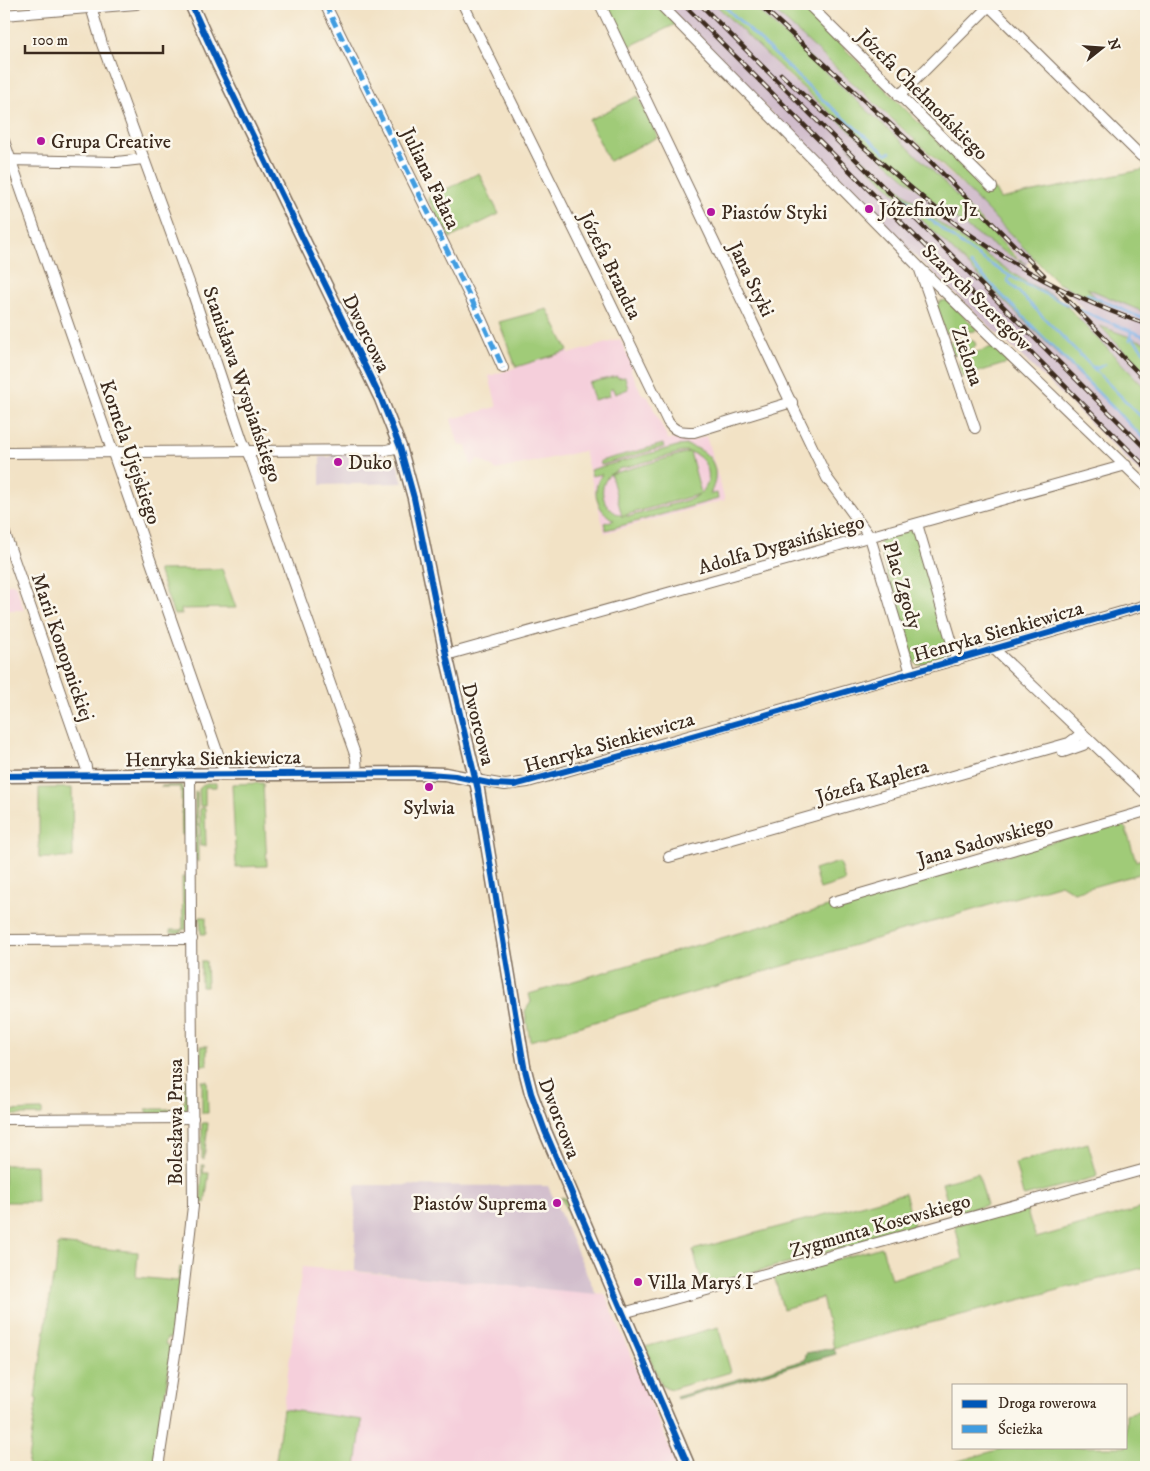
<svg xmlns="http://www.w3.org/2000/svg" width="1150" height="1471" font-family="'IM FELL DW Pica',serif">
	<rect width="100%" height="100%" fill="#fbf7ec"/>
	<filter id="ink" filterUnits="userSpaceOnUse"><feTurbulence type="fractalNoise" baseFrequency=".02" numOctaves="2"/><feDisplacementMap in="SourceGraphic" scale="10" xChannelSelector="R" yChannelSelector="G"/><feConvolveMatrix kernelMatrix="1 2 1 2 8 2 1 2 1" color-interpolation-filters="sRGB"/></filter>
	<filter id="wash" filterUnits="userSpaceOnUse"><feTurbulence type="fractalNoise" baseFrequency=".0096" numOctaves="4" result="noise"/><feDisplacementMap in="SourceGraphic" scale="20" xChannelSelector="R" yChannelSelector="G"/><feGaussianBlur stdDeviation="1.12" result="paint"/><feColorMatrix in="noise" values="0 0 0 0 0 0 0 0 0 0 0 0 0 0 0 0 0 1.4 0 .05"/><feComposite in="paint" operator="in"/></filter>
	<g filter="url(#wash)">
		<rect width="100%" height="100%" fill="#f2e2c5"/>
		<g fill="#f5cfdb">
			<polygon points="620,339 632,365 631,371 642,394 648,397 668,439 691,441 706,436 725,500 605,533 584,451 495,470 494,468 478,459 471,466 466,445 459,446 451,419 497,407 489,376 568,351 569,354"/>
			<polygon points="4,584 15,584 24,610 4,610"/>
			<polygon points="302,1267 605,1294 678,1467 356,1467 362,1420 283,1409"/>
		</g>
		<g fill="#d1bdcc">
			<polygon points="663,4 715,4 788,76 912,185 956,219 1006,254 1024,263 926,164 751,4 767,4 978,200 1033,257 1026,265 1061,300 1026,282 986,257 945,227 854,153 1146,441 1146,479 1055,388 880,223"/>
			<polygon points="1058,283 1100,303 1086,287 1146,313 1146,343 1101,327 1146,374 1146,389 1078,318 1085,311"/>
			<polygon points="382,453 397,463 403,483 320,485 320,457 330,457 332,454"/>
			<polygon points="355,1185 548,1186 596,1294 355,1271"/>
		</g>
		<g fill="#a0cb78" stroke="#6e7a4b" fill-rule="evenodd">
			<polygon points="604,4 656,4 676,24 626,48"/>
			<path d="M715,4H751L926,164L1019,260L1020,259L1026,264C968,234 917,189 868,146C815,100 764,53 715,4Z"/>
			<polygon points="767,4 800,4 986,190 995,190 1000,199 1146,169 1146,313 1087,288 1102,304 1058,283 952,174"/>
			<polygon points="638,96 658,137 609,161 589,120"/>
			<polygon points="847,146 945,227 1026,282 1061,300 1146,389 1146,441"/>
			<polygon points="479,173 499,214 450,238 444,226 441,226 428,198"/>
			<polygon points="948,300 977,329 976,331 946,333 935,306 941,301"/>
			<polygon points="547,309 568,351 516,367 499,322"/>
			<polygon points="1100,326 1146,343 1146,374"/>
			<path d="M959,338L974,341L976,345C971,351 959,357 951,354L949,343L953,339Z"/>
			<polygon points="992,347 996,348 1011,362 962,377 959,364 962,358 968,355"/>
			<polygon points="617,376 618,378 625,377 628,389 615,394 613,389 611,389 609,391 609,396 594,400 589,383"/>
			<polygon points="663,444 664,447 601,465 600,461"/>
			<path d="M686,445C713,450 722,471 710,494L717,493L718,499L606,530L604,523L614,520C597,511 590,491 602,474L592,476L590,470L677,446ZM686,451L689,452L611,474L619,469ZM690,452C708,458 715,479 701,493ZM610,474L611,475L622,516C603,509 596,489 610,474ZM700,494L691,499L631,516H622Z"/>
			<polygon points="912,530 915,531 952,656 918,665 912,660 879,547 880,539"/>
			<polygon points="222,569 236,608 181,609 182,614 174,615 158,570"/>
			<polygon points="206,783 216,783 216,787 205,787 205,806 200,806 199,789"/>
			<polygon points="263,783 267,866 236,867 232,784"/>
			<polygon points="182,785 184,792 187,792 188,833 182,835 181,787 161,787 161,786"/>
			<polygon points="39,788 72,788 73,858 39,858"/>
			<polygon points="195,792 197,792 198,862 195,860"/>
			<polygon points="200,808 205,808 206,846 200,846"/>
			<polygon points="1120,822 1126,829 1136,861 1146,858 1146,872 1074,892 1061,884 530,1041 525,1011 531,1002 529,994"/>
			<polygon points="839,862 845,881 820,889 814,870"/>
			<polygon points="182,877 188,877 186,930 184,929 179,933 171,933 170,930 181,930 183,927"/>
			<polygon points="200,917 206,917 206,934 201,934"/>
			<polygon points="201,961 206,961 207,987 201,987"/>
			<rect x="201" y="1046" width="6" height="19"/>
			<path d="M185,1080H188C188,1091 192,1105 183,1113L147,1114L146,1109H178L185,1101Z"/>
			<polygon points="202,1081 207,1081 208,1113 202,1113"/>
			<polygon points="42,1110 42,1115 4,1115 4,1111"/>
			<polygon points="202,1123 208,1123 204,1159 202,1159"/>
			<polygon points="1088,1143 1097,1175 1096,1177 1024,1196 1023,1195 1015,1163"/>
			<polygon points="4,1165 36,1165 37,1202 4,1202"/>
			<polygon points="202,1165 204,1165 203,1173 209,1173 205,1203 201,1202"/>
			<polygon points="978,1173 987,1205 951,1215 942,1183"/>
			<polygon points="905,1193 914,1225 909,1230 706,1285 701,1279 693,1250"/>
			<path d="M561,1197L568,1199C568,1206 572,1217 577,1221L573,1226Z"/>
			<polygon points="1025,1206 1036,1238 1146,1207 1146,1267 834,1348 822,1298 783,1309 774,1276 882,1247 891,1279 963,1259 955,1225"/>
			<polygon points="58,1244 138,1252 136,1277 178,1281 180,1267 182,1267 174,1337 171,1338 167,1338 165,1344 172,1348 154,1467 27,1467 37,1399 35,1398 53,1277 55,1277"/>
			<polygon points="718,1327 731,1372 672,1389 662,1386 645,1347"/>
			<polygon points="283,1409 362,1420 356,1467 275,1467"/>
			<polygon points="1146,1409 1146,1467 945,1467 944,1465 1008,1447 1126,1447 1126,1414"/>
		</g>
		<polygon fill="#80af68" stroke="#5e6c43" points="834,1348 836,1354 677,1399 676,1397 805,1360 806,1353"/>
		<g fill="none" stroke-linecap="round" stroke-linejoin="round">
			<g stroke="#7ab1e9" stroke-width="2.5">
				<polyline points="722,4 823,100 884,152 887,154 890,152"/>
				<path d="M903,197C938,226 972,255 1012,277C1050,298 1090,315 1131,331"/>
				<polyline points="971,264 1146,441"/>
				<polyline points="1010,276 1007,280 1146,422"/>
				<polyline points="1087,294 1146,320"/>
				<polyline points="1131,336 1146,354"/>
				<polyline points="1130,340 1131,331 1146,337"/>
				<polyline points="1094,367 1098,368 1105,364"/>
			</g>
		</g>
	</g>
	<g filter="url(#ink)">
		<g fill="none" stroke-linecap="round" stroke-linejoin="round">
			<g stroke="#7b6a58" stroke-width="12">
				<g id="minor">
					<polyline points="325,4 482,321 503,368"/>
					<path d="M463,4L603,288L668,422C675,432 682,432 694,432L792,402"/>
					<polyline points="600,4 827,478 870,537 911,673"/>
					<polyline points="660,4 919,267 1146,486"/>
					<polyline points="808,4 992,187"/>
					<polyline points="987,4 1141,156 1146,155"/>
					<polyline points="91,7 102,44 190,285 242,440 251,460 356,757 357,773"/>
					<polyline points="4,15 136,4"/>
					<polyline points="899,96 991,4"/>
					<polyline points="4,141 225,774"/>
					<polyline points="5,160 117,162 143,159"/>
					<polyline points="920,270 975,428"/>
					<polyline points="4,453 386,450 400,447"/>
					<polyline points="917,524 957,660"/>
					<polyline points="4,531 86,767 87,776"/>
					<polyline points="994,649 1146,794"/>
					<polyline points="446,655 1126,465"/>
					<polyline points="1063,752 1083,745 1089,741"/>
					<polyline points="476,780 505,785 528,782 1146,605"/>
					<polyline points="669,857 1069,743 1081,734"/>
					<polyline points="833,902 1146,811"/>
					<polyline points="4,940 192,939"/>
					<polyline points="4,1119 193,1118"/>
					<polyline points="623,1313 1146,1169"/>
					<polyline points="158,1467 178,1335 193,1206 190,775"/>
				</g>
			</g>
			<g stroke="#7b6a58" stroke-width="15">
				<g id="tertiary">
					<polyline points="191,4 219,66 381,399 400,447 414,498 446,655 478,790 524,1066 531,1093 545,1131 689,1467"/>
					<polyline points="4,776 415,773 445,774 476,780"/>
				</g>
			</g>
			<use href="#minor" stroke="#fff" stroke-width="10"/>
			<use href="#tertiary" stroke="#fff" stroke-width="12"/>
			<g stroke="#3b2a1e" stroke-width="4.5">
				<g id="rail">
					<polyline points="683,4 1146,467"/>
					<polyline points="700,4 1146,449"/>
					<polyline points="759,4 926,157 1044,275"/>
					<path d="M781,74C808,100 837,124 866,149C900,178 934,209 971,235C1025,273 1084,303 1146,324"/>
					<polyline points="1058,290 1146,381"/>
				</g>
			</g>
			<use href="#rail" stroke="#fbf7ec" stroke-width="2.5" stroke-dasharray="8" stroke-linecap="butt"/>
			<polyline stroke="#3f9ce0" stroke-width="5" stroke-dasharray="10 5" stroke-linecap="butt" points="325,4 482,321 503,368"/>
			<g stroke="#fbf7ec" stroke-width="9">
				<g id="cycleway">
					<polyline points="191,4 219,66 381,399 400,447 414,498 446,655 478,790 524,1066 531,1093 545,1131 689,1467"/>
					<polyline points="4,776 415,773 455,776 493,784 514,785 654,747 1146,605"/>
				</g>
			</g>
			<use href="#cycleway" stroke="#0057b8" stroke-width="6"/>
		</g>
	</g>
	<g fill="#b5179e" stroke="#fbf7ec" stroke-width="2">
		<circle cx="41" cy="141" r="5"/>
		<circle cx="869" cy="209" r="5"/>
		<circle cx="711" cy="212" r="5"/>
		<circle cx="338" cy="462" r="5"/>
		<circle cx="429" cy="787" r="5"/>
		<circle cx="557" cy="1203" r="5"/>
		<circle cx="638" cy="1282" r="5"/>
	</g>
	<g text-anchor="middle" stroke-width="5" stroke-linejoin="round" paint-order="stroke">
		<g font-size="20" fill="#3b2a1e" stroke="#fbf7ec">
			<text transform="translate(923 94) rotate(45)" y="7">Józefa Chełmońskiego</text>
			<text transform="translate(431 178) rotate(64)" y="7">Juliana Fałata</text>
			<text transform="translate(611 265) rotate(64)" y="7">Józefa Brandta</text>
			<text transform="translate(752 279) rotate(64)" y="7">Jana Styki</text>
			<text transform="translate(977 297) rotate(44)" y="7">Szarych Szeregów</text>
			<text transform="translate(367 333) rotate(64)" y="7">Dworcowa</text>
			<text transform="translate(968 356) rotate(71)" y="7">Zielona</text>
			<text transform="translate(243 384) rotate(71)" y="7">Stanisława Wyspiańskiego</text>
			<text transform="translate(131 452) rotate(71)" y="7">Kornela Ujejskiego</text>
			<text transform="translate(781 544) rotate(-16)" y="7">Adolfa Dygasińskiego</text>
			<text transform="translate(903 585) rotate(73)" y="7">Plac Zgody</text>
			<text transform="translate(998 631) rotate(-16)" y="7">Henryka Sienkiewicza</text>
			<text transform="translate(63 647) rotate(71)" y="7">Marii Konopnickiej</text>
			<text transform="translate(479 724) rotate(76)" y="7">Dworcowa</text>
			<text transform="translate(609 742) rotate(-16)" y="7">Henryka Sienkiewicza</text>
			<text transform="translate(213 758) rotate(-1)" y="7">Henryka Sienkiewicza</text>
			<text transform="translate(872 781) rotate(-16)" y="7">Józefa Kaplera</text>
			<text transform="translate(985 840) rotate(-16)" y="7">Jana Sadowskiego</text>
			<text transform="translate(560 1118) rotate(69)" y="7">Dworcowa</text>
			<text transform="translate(175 1122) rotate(-90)" y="7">Bolesława Prusa</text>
			<text transform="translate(880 1225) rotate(-16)" y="7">Zygmunta Kosewskiego</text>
		</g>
		<g font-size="20" fill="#3b2a1e" stroke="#fbf7ec" text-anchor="start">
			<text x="51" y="148">Grupa Creative</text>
			<text x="879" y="216">Józefinów Jz</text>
			<text x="721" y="219">Piastów Styki</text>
			<text x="348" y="469">Duko</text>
			<text x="429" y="814" text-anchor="middle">Sylwia</text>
			<text x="547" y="1210" text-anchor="end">Piastów Suprema</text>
			<text x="648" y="1289">Villa Maryś I</text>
		</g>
	</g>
	<rect width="1150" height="1471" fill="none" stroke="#fbf7ec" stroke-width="20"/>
	<rect x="952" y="1384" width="175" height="65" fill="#fbf7ec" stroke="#aea59a"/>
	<rect x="962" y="1400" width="25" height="8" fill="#0057b8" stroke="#aea59a"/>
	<text x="998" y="1408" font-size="15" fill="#3b2a1e">Droga rowerowa</text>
	<rect x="962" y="1425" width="25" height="8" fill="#3f9ce0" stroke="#aea59a"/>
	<text x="998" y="1434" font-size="15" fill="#3b2a1e">Ścieżka</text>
	<g transform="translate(1102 48) rotate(73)" stroke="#fbf7ec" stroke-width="4" paint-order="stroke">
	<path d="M0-4L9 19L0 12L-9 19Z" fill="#3b2a1e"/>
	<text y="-8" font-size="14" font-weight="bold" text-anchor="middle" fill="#3b2a1e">N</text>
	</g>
	<path d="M25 45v8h138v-8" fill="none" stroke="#3b2a1e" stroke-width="2.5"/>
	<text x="32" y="45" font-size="15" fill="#3b2a1e" stroke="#fbf7ec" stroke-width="4" paint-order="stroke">100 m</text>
</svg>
